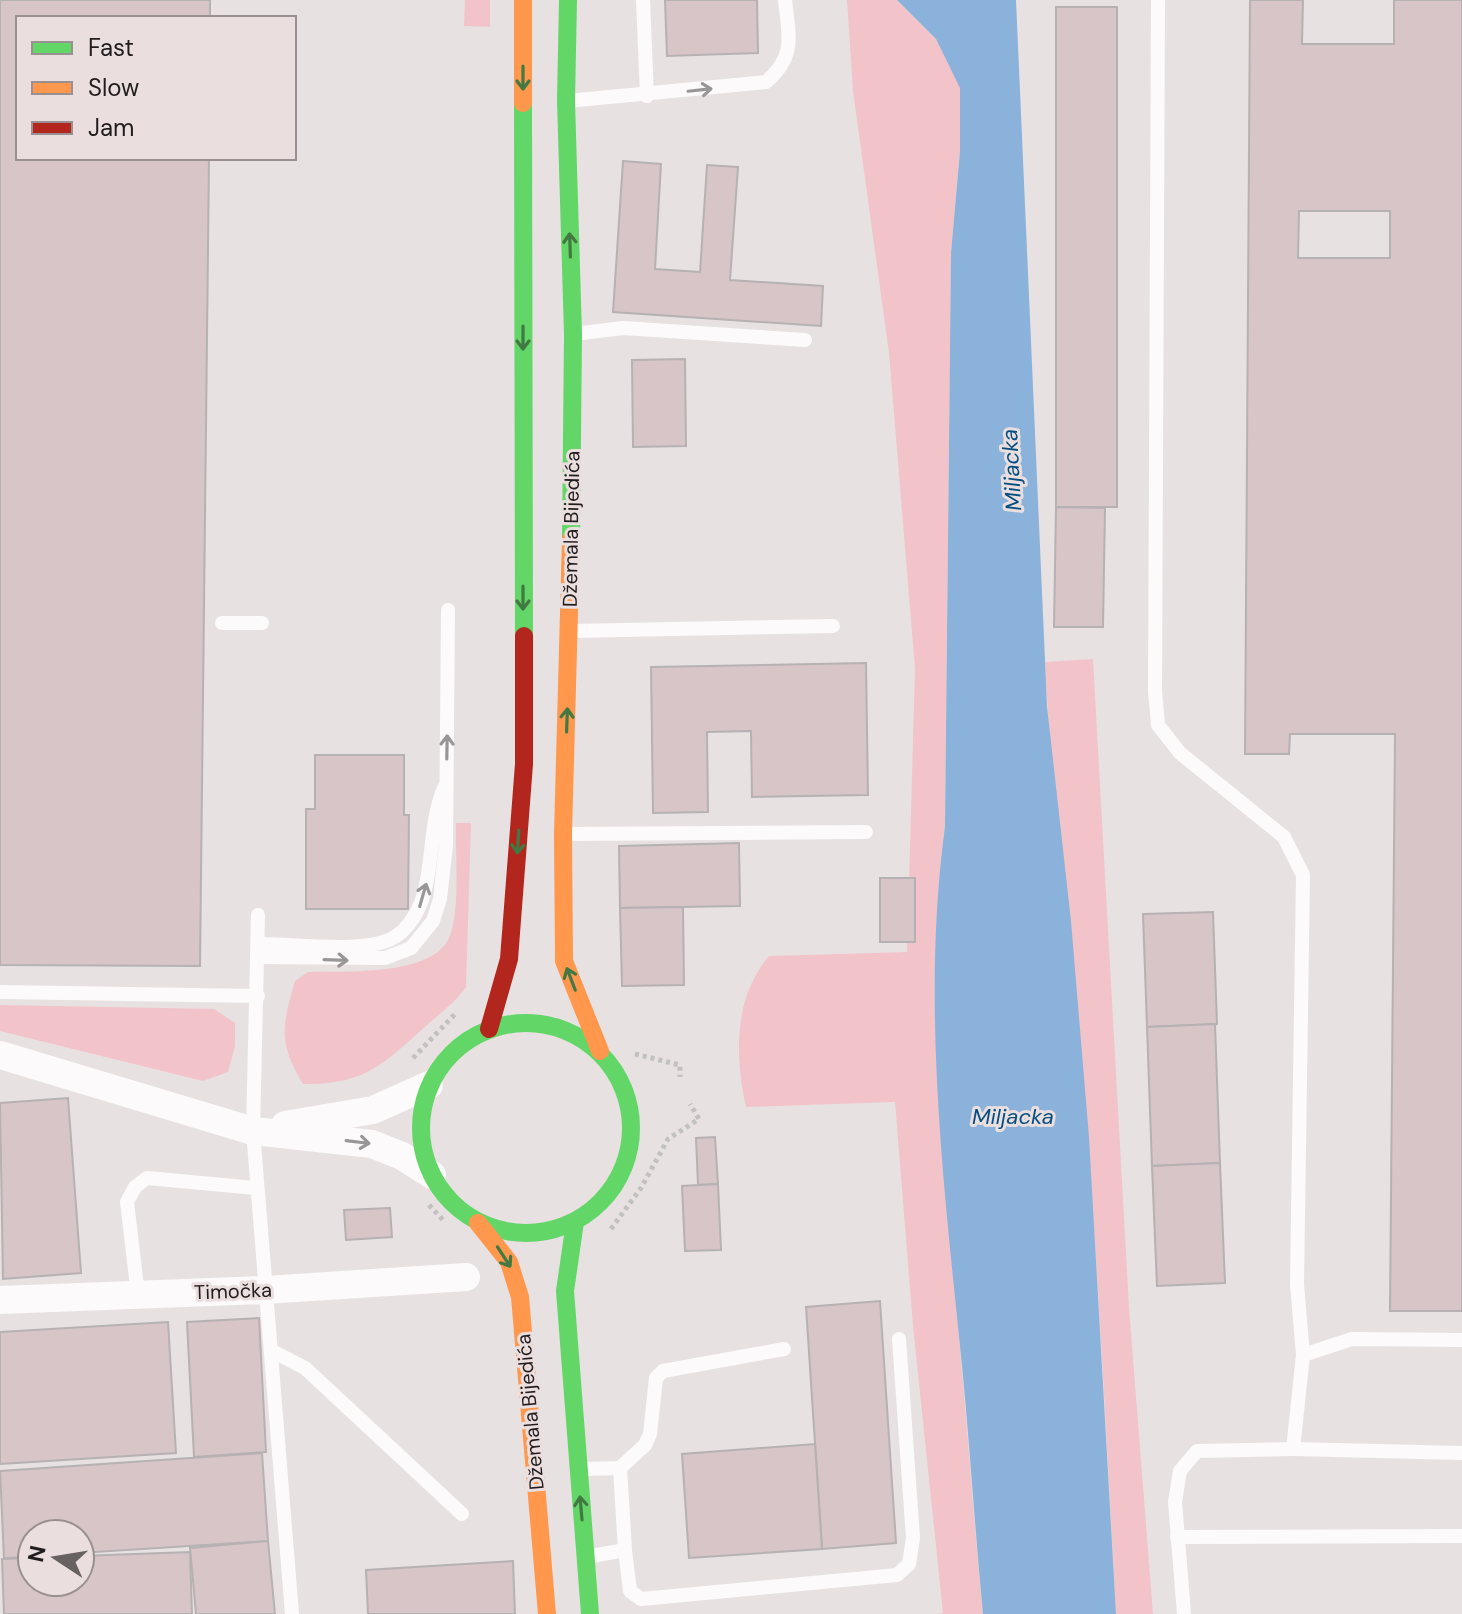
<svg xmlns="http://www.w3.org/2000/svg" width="1462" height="1614" font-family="'DM Sans',sans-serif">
	<rect width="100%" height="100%" fill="#e8e1e2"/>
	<g fill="#f2c4c9">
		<polygon points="465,0 490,0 490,27 464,26"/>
		<path d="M847,0H897L936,39L960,87V151L951,253L945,826C924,985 941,1146 956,1305C966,1408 973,1511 983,1614H936L943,1613L913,1326L895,1102L746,1107C735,1057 733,998 769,956L907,952L915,669L889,353L853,91Z"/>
		<path d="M1093,659L1129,1307L1153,1614H1116C1105,1413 1095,1211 1078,1011C1069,894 1050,778 1045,662Z"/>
		<path d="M456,823H471L466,987C455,1003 440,1013 426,1026C383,1064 365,1085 303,1084C278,1043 282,1026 295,981L308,972C344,971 429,976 448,940C461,916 455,852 456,823Z"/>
		<polygon points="0,1005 214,1009 235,1023 235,1046 228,1072 203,1081 0,1031"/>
	</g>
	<path fill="#8ab2da" d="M897,0H1016L1047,706L1071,921L1089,1137L1116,1614H983C975,1531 970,1448 962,1366C944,1187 921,1005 945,826L951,253L960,151V88L936,39Z"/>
	<g fill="#d8c5c7" stroke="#b6b1b2" stroke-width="2" fill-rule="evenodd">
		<polygon points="0,0 210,0 210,18 18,18 18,158 209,158 200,966 0,965"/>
		<polygon points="665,0 757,0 758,53 667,56"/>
		<path d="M1250,0H1303L1302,44H1394V0H1462V1311H1390L1395,734H1290L1289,754H1245ZM1299,211H1390V258H1298Z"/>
		<rect x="1056" y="7" width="61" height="500"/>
		<polygon points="623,161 661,164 655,269 700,272 707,165 738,167 730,280 823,286 821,326 613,312"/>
		<polygon points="685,359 686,446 633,447 632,360"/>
		<polygon points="1056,507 1105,508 1103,627 1054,627"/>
		<polygon points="866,663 868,795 752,797 751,731 707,732 708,812 653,813 651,667"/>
		<polygon points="315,755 404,755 404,815 409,815 408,909 306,909 306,809 315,809"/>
		<polygon points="739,843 740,906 620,908 619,846"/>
		<rect x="880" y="878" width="35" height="64"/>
		<polygon points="683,907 684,985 622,986 620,908"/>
		<polygon points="1213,912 1217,1024 1147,1027 1143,914"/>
		<polygon points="1215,1024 1220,1163 1152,1166 1147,1027"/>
		<polygon points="68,1098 81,1273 3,1279 0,1103"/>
		<polygon points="715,1137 718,1184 698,1185 696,1138"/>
		<polygon points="1220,1163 1225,1283 1157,1286 1152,1166"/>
		<polygon points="718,1184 721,1250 685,1251 682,1186"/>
		<polygon points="390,1208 392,1237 346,1240 344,1210"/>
		<polygon points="880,1301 896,1543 822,1549 806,1307"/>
		<polygon points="259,1318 266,1452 194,1457 187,1322"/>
		<polygon points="168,1322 176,1453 0,1464 0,1332"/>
		<polygon points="815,1444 822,1549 689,1558 682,1454"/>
		<polygon points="262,1453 268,1541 80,1553 80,1534 32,1534 32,1557 4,1558 0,1471"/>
		<polygon points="268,1541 275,1614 196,1614 190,1548"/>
		<polygon points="190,1552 192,1614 4,1614 2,1559 32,1558 32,1582 80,1582 80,1556"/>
		<polygon points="513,1561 515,1614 368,1614 366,1570"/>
	</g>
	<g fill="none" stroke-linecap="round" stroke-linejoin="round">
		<g stroke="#c2c1c1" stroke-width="5" stroke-dasharray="4 4" stroke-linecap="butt">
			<polyline points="635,1054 680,1065 680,1077"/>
			<polyline points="413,1058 456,1013"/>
			<polyline points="429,1205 444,1221"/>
			<polyline points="611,1229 641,1188 668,1139 699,1119 690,1104"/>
		</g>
		<g stroke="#fcfafb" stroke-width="14">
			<polyline points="643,0 647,96"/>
			<polyline points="1158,0 1155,691 1158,725 1180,753 1284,837 1303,875 1297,1284 1303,1355 1293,1449 1462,1453"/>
			<path d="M567,101L766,82C796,56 789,37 785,0"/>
			<polyline points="574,334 623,328 805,340"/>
			<polyline points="222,623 262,623"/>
			<polyline points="571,631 833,626"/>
			<polyline points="564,834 866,832"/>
			<polyline points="258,915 253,1131 292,1614"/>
			<path d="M259,944C294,944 357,953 389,940C410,931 422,906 426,885C433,853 431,819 444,788"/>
			<polyline points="258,957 385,958 411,948 433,921 440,899 446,845 448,610"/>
			<polyline points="0,992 258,996"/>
			<polyline points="138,1295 127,1202 135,1187 147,1178 257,1188"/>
			<polyline points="272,1351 305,1368 462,1514"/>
			<polyline points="1303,1355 1352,1339 1462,1340"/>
			<polyline points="620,1468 645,1445 650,1434 656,1378 663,1371 784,1349"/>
			<polyline points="580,1469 620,1468 625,1550"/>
			<polyline points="1177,1537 1462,1536"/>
			<polyline points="586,1557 625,1550 630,1591 641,1599 897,1575 909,1564 913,1538 899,1339"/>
			<polyline points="1184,1614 1175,1502 1180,1471 1197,1451 1293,1449"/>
		</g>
		<g stroke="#fcfafb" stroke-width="28">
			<polyline points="0,1055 253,1131 372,1144 402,1156 432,1175"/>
			<polyline points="285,1125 373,1110 429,1085"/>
			<polyline points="0,1300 265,1290 466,1277"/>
		</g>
		<g stroke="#63d668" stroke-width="18">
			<polyline points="568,0 566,101 573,334 571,539"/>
			<polyline points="523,103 524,636"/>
			<circle cx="526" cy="1128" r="105"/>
			<polyline points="575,1222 565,1291 590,1614"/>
		</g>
		<g stroke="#ff974d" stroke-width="18">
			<polyline points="523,0 523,103"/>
			<polyline points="571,539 563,834 564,961 600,1051"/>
			<polyline points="478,1223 509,1262 520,1297 547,1614"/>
		</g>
		<polyline stroke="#b3261e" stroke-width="18" points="489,1029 509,959 524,764 524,636"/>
	</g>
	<defs><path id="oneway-shaft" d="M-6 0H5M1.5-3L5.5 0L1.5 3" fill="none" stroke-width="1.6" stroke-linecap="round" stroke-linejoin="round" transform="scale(2)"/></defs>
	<g stroke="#427942">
		<use href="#oneway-shaft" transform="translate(523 78) rotate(90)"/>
		<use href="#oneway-shaft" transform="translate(570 245) rotate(-92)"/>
		<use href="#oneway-shaft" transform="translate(523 338) rotate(90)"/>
		<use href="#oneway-shaft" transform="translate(523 598) rotate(90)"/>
		<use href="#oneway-shaft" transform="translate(567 720) rotate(-88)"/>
		<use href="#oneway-shaft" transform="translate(518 842) rotate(94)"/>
		<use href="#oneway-shaft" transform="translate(571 979) rotate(-111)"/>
		<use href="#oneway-shaft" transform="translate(504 1257) rotate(57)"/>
		<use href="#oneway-shaft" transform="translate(581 1508) rotate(-95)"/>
	</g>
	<g stroke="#999697">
		<use href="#oneway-shaft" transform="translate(700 90) rotate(-6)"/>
		<use href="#oneway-shaft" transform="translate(447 747) rotate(-89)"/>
		<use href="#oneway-shaft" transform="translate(423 895) rotate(-74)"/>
		<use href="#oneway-shaft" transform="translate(336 960) rotate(2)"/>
		<use href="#oneway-shaft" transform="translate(358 1142) rotate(7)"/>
	</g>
	<g text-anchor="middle" stroke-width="6" stroke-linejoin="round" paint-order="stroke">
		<g font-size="20" fill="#211c1d" stroke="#ebdedf">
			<text transform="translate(571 529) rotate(-89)" y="7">Džemala Bijedića</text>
			<text transform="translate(233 1291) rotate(-2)" y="7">Timočka</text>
			<text transform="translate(530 1412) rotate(-95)" y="7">Džemala Bijedića</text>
		</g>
		<g font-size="22" font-style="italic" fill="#044f82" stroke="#ebdedf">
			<text transform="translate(1011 470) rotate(-93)" y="8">Miljacka</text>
			<text x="1013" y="1124">Miljacka</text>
		</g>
	</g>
	<rect x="16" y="16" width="280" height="144" fill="#ebdedf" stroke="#9a9091" stroke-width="2"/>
	<rect x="32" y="42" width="40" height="12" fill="#63d668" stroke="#9a9091" stroke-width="2"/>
	<text x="88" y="56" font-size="24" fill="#211c1d">Fast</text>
	<rect x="32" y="82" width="40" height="12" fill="#ff974d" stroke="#9a9091" stroke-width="2"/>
	<text x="88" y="96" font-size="24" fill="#211c1d">Slow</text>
	<rect x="32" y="122" width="40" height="12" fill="#b3261e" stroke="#9a9091" stroke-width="2"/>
	<text x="88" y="136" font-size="24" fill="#211c1d">Jam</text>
	<g transform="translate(56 1558) rotate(282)"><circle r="38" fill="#ebdedf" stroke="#9a9091" stroke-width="2"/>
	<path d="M0-6L14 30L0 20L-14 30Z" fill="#676162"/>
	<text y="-12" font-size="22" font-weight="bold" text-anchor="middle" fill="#211c1d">N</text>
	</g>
</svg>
